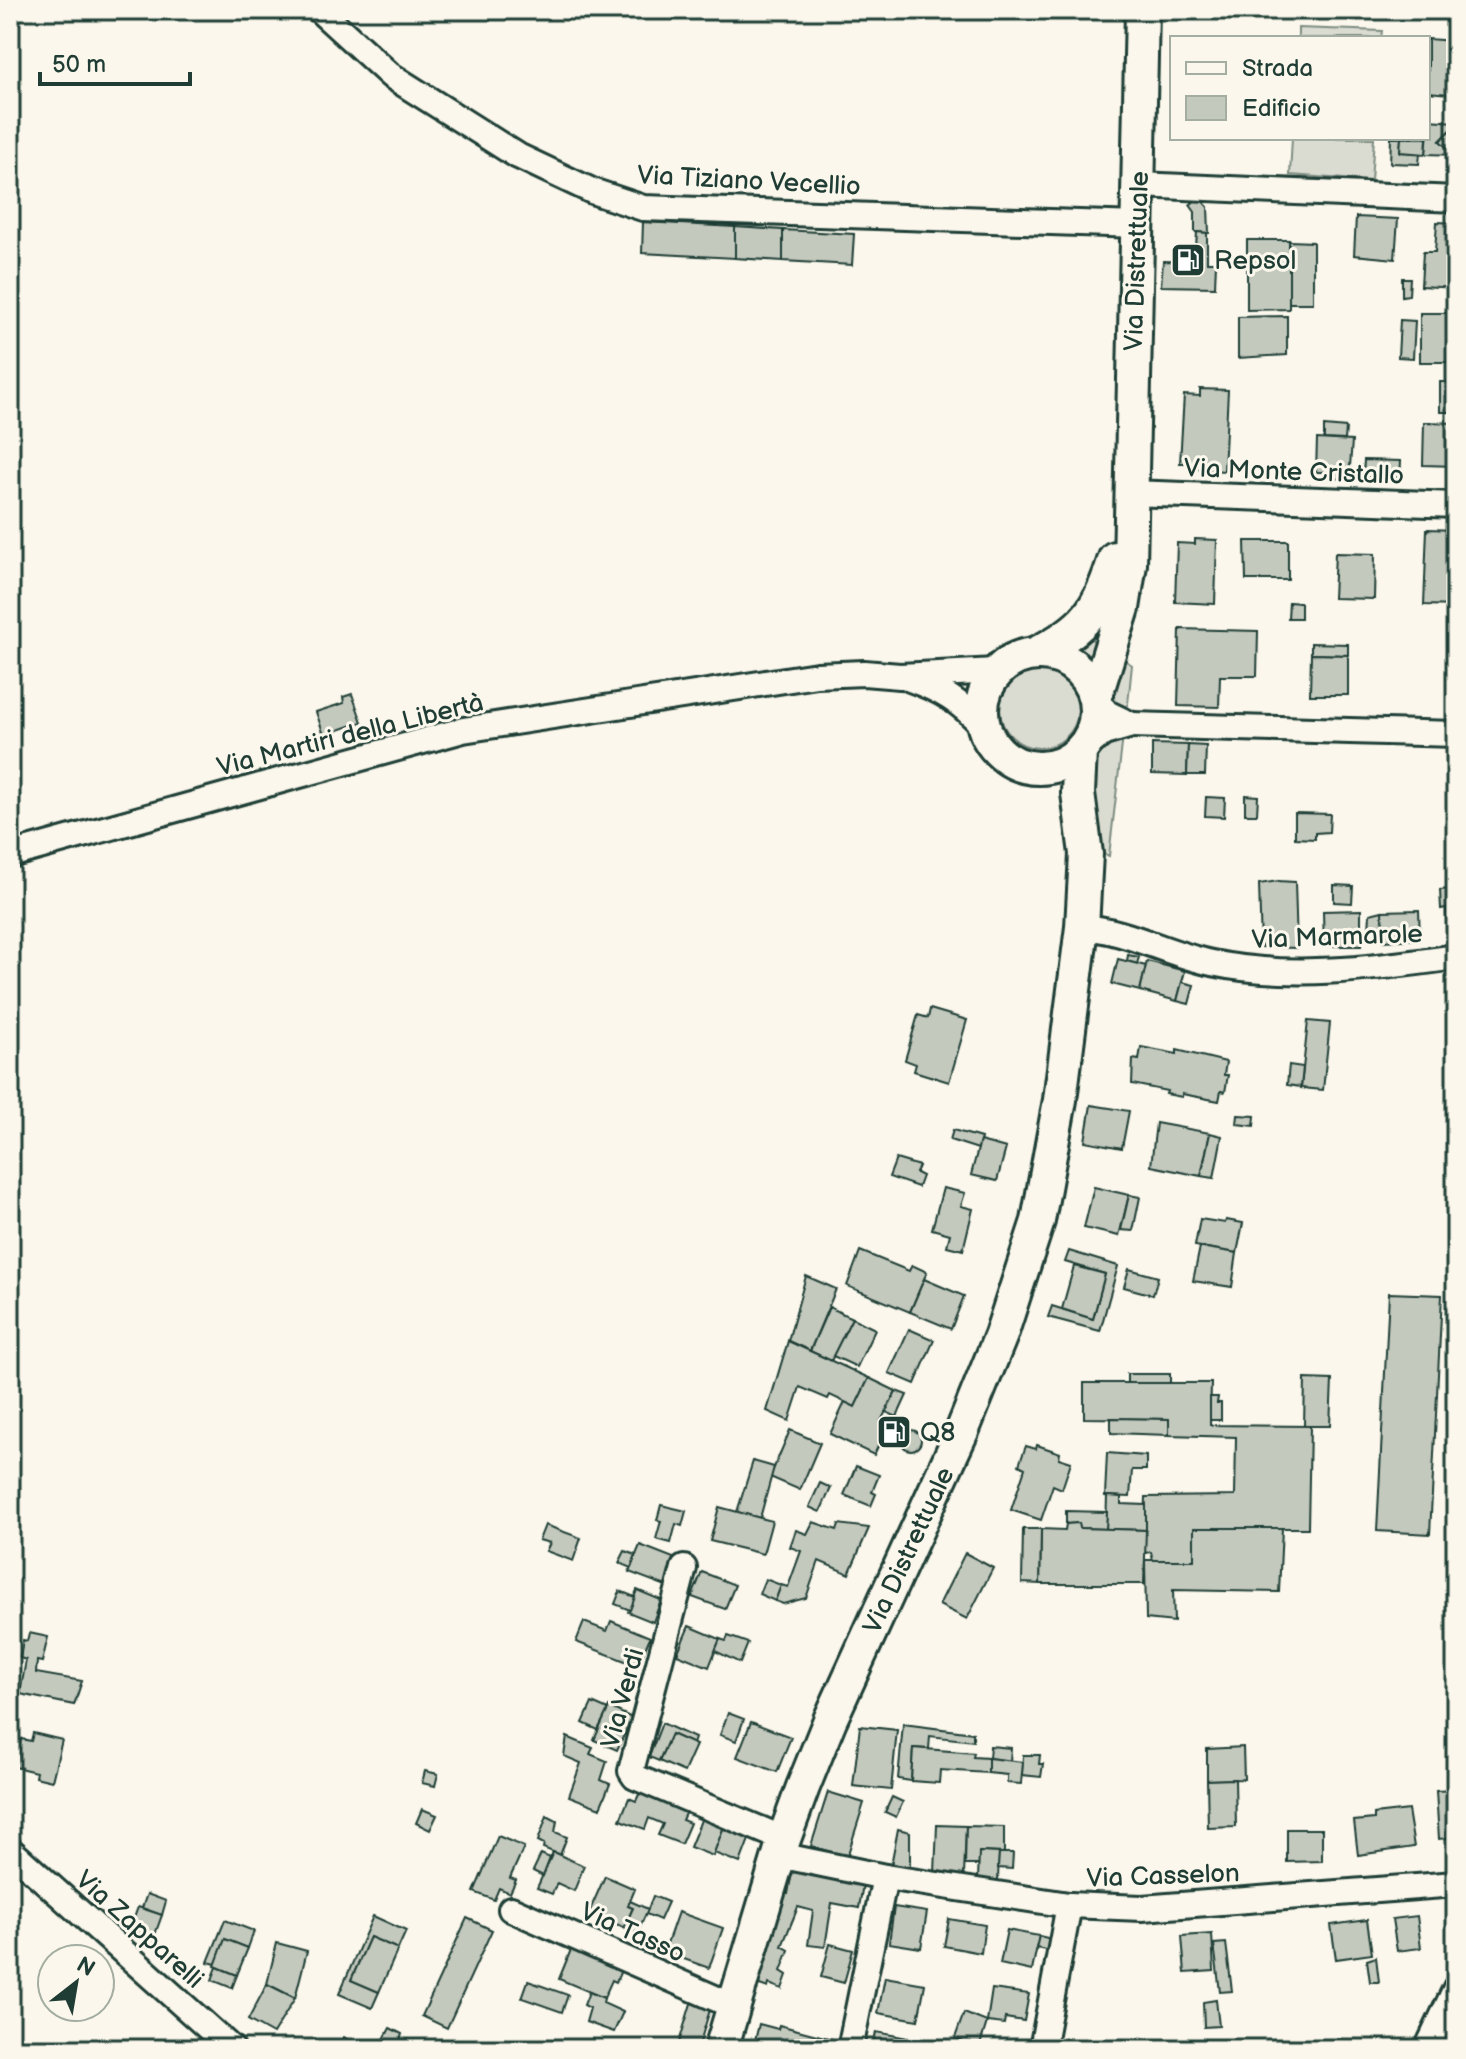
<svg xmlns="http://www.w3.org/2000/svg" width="1466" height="2059" font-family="'Balsamiq Sans',sans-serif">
	<rect width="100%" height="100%" fill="#fbf7ec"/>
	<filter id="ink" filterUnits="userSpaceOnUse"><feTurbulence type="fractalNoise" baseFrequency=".0125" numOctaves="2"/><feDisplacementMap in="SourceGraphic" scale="16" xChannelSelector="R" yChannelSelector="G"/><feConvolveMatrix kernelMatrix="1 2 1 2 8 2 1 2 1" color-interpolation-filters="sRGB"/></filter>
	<g filter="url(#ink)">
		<g fill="#dbdcd1" stroke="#7d8c82" stroke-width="2">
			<polygon points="1298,28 1382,31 1381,38 1298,38"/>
			<polygon points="1292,138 1374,138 1371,181 1290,175"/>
			<polygon points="1084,635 1102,646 1092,666 1067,647"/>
			<polygon points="1119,656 1132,665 1127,713 1111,702 1110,677"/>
			<circle cx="1039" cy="709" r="39"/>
			<path d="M1123,736L1109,856L1100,852C1096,820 1083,773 1103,744Z"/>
		</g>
		<g fill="#c4c9be" stroke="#1f3d34" stroke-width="2">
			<polygon points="1400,10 1452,10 1452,16"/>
			<polygon points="1428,39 1453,41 1452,63 1447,62 1446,72 1451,72 1449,94 1428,92"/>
			<polygon points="1429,120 1456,122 1456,125 1440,141 1455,155 1426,154"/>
			<polygon points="1456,125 1456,156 1440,141"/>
			<polygon points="1391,138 1401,138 1400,152 1420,153 1419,164 1390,163"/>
			<polygon points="1401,138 1427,138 1426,154 1400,152"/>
			<polygon points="1199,197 1208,207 1209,233 1195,232 1195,212 1190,205"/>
			<polygon points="1356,217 1398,219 1395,259 1354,255"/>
			<polygon points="643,222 735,227 735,258 642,253"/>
			<polygon points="1437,222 1456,223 1456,288 1421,286 1423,252 1435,252"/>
			<polygon points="735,227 783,230 783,261 735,258"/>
			<polygon points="783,230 854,234 852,265 783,261"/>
			<polygon points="1197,232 1207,233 1207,262 1216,262 1215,287 1161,286 1163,261 1195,262"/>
			<polygon points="1247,240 1289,240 1289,309 1247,310"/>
			<polygon points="1289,241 1313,242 1313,303 1289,303"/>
			<polygon points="1402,278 1410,278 1409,295 1402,296"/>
			<rect x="1420" y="313" width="36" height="49"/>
			<polygon points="1287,316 1287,355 1238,358 1238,317"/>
			<polygon points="1400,320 1415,321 1413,358 1398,357"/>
			<rect x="1440" y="382" width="16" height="30"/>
			<polygon points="1200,389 1228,390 1224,471 1198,469 1198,463 1180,463 1184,395 1200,396"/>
			<polygon points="1424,422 1456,423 1456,466 1423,465"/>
			<polygon points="1324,426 1346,428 1345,440 1324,439"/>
			<polygon points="1317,439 1352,441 1349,479 1325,478 1326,472 1316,472"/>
			<polygon points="1364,460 1401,461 1400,478 1363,477"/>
			<polygon points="1427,529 1456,530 1456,606 1424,605"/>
			<polygon points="1195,539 1217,540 1215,604 1175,602 1177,543 1195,544"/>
			<polygon points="1245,541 1288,541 1288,580 1246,580"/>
			<polygon points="1335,553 1375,554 1374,599 1333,598"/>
			<polygon points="1289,602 1301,603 1301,618 1288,618"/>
			<polygon points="1180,629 1258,631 1257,676 1220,676 1219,707 1178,706"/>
			<polygon points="1311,643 1348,644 1348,655 1311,654"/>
			<polygon points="1311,654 1348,655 1348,695 1310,695"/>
			<polygon points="352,694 362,722 324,735 316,712 344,703 343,697"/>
			<polygon points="1152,744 1188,745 1187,775 1152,774"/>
			<polygon points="1188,745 1206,746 1205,775 1187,775"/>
			<polygon points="1449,759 1456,760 1456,798 1448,798"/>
			<polygon points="1245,795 1258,796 1257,814 1245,814"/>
			<polygon points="1206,797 1225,798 1224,817 1205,816"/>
			<polygon points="1295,813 1330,814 1329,832 1315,833 1315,839 1295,838"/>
			<polygon points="1456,866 1456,889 1450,889 1447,867"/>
			<polygon points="1278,881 1295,882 1297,948 1261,947 1259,884"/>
			<polygon points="1334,885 1353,886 1352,903 1334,902"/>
			<polygon points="1450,889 1456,889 1456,936 1449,936 1446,908 1441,909 1440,890"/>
			<polygon points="1361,910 1361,946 1324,946 1323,911"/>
			<polygon points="1419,910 1420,939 1383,941 1382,911"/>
			<polygon points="1382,911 1383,927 1369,930 1370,914"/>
			<polygon points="1128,955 1139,957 1137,964 1127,961"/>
			<polygon points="1118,959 1146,966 1140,991 1112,984"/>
			<polygon points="1147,961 1185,971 1177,1001 1140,991"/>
			<polygon points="1182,982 1194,985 1189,1004 1177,1001"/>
			<polygon points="930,1009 967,1020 949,1082 914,1071 916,1064 905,1060 918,1015 928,1018"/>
			<polygon points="1308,1021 1330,1023 1323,1090 1301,1088"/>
			<polygon points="1141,1047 1177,1054 1177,1050 1226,1062 1224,1075 1228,1075 1225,1092 1221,1091 1219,1101 1182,1094 1182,1097 1166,1094 1167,1091 1132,1084 1133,1059 1139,1060"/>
			<polygon points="1289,1065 1303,1067 1301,1087 1287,1085"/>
			<polygon points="1091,1105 1129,1111 1122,1148 1085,1141"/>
			<polygon points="1238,1115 1255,1116 1254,1126 1237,1124"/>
			<polygon points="1156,1123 1210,1133 1201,1176 1151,1166"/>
			<polygon points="953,1130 981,1138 978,1149 950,1140"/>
			<polygon points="1210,1133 1222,1136 1214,1178 1201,1176"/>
			<polygon points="980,1141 1006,1148 997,1181 971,1175"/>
			<polygon points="896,1159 919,1166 916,1173 922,1176 918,1187 889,1177"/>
			<polygon points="1094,1187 1129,1195 1119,1236 1084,1228"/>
			<polygon points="943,1188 965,1193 961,1206 973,1209 963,1250 947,1246 950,1234 932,1229"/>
			<polygon points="1129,1195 1140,1197 1133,1231 1121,1230"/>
			<polygon points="1200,1219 1225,1223 1226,1220 1243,1223 1237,1253 1195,1246"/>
			<polygon points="1200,1247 1237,1253 1232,1287 1193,1281"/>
			<polygon points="860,1251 909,1271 912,1265 927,1272 910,1312 847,1286"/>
			<polygon points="1069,1251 1118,1266 1100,1331 1048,1317 1052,1306 1093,1319 1105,1274 1065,1262"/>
			<polygon points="1074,1266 1105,1274 1093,1319 1062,1309"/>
			<polygon points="1129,1269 1158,1277 1153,1295 1124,1287"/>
			<polygon points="806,1276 836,1289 810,1351 788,1341"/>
			<polygon points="924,1279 964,1296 951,1329 910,1312"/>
			<polygon points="1389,1293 1442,1295 1430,1534 1377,1531"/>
			<polygon points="829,1307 852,1318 831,1361 810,1351"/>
			<polygon points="852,1318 875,1329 857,1367 833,1356"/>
			<polygon points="909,1329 934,1340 915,1384 889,1373"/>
			<polygon points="788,1341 869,1378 855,1407 830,1395 828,1399 800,1387 789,1421 767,1411"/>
			<rect x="1127" y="1374" width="43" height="9"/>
			<polygon points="869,1378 896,1391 881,1421 888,1425 874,1455 830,1434 845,1402 855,1407"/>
			<polygon points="1305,1379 1332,1380 1330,1426 1304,1426"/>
			<polygon points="1084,1383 1211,1383 1210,1425 1310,1426 1308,1528 1194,1528 1194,1560 1153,1560 1151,1552 1144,1553 1146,1497 1235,1496 1236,1437 1169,1435 1169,1419 1084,1418"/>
			<polygon points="896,1391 907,1395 897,1417 886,1412"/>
			<polygon points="1210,1397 1218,1397 1217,1403 1221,1403 1221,1420 1210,1420"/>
			<polygon points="1111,1418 1169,1419 1169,1435 1111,1433"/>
			<polygon points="790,1430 820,1443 800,1490 770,1477"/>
			<circle cx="911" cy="1440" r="10"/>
			<polygon points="1037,1445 1060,1453 1059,1458 1071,1462 1062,1489 1053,1485 1041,1520 1011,1510 1025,1468 1019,1465 1026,1446 1036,1449"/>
			<polygon points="1107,1453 1146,1456 1146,1470 1132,1470 1130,1497 1105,1496"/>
			<polygon points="753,1461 774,1467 760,1518 737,1512"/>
			<polygon points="856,1466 879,1475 872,1492 876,1494 871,1506 844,1495"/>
			<polygon points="820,1483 831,1488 820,1512 809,1507"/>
			<polygon points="1107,1496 1121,1497 1121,1504 1146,1505 1146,1530 1106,1529"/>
			<polygon points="661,1505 686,1511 682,1526 676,1524 671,1543 656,1539 661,1521 657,1520"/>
			<polygon points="719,1507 772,1521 763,1554 710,1541"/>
			<polygon points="1066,1511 1107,1512 1106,1529 1080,1528 1079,1523 1066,1524"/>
			<polygon points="813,1522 837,1530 839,1524 869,1528 849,1574 819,1561 806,1598 783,1604 775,1601 781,1585 788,1587 801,1551 790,1547 796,1530 807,1534"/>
			<polygon points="1079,1523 1080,1528 1146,1530 1144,1584 1040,1584 1041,1529 1065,1530 1066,1524"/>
			<polygon points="545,1525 581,1538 573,1561 546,1551 550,1543 539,1540"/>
			<polygon points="1194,1528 1282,1528 1279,1592 1173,1590 1174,1622 1146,1619 1145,1560 1194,1560"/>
			<polygon points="1023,1529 1041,1529 1040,1584 1022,1583"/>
			<polygon points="640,1545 676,1559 666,1586 629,1572"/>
			<polygon points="625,1551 636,1555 631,1568 619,1563"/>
			<polygon points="965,1553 993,1568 967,1619 939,1605"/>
			<polygon points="702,1572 735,1585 725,1609 692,1597"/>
			<polygon points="765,1579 781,1585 775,1601 759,1594"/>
			<polygon points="637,1590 661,1600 653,1622 628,1612"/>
			<polygon points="620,1591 635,1597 630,1610 615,1604"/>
			<polygon points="611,1621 650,1637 638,1666 576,1642 584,1622 607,1631"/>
			<polygon points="689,1626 720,1639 709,1667 677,1654"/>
			<polygon points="29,1633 48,1637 42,1662 37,1661 36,1673 82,1681 74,1705 20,1694 26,1660 20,1658 23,1640 27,1641"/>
			<polygon points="728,1636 748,1643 740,1663 715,1651 720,1639 726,1641"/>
			<polygon points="592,1703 608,1710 598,1730 583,1723"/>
			<polygon points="609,1707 632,1718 617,1750 594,1740"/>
			<polygon points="728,1713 744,1719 736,1741 720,1735"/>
			<polygon points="751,1722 791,1737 777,1772 737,1757"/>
			<polygon points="662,1723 695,1738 693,1744 671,1734 659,1761 649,1757"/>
			<polygon points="903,1724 973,1733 973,1741 930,1736 929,1749 913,1748 911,1781 898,1779"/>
			<polygon points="860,1726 897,1730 891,1790 853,1786"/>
			<polygon points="33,1733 62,1740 52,1781 35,1777 36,1772 15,1767 21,1739 31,1741"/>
			<polygon points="671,1734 696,1745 684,1772 659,1761"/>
			<polygon points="567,1737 593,1748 590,1754 607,1761 601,1780 610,1784 600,1808 569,1796 581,1763 564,1756"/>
			<polygon points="990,1746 1011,1748 1010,1761 989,1758"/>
			<polygon points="1243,1747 1244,1779 1207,1780 1207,1749"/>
			<polygon points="913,1748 974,1753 973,1757 988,1758 988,1773 940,1770 939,1783 911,1781"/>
			<polygon points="1023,1755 1040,1755 1039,1764 1043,1764 1041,1777 1022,1775"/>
			<polygon points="988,1758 1023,1762 1021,1784 1007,1783 1007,1775 988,1773"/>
			<polygon points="425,1771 438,1774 435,1786 422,1783"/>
			<polygon points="1235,1779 1236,1827 1208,1828 1207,1780"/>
			<polygon points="641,1790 687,1809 682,1820 690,1823 681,1844 658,1835 663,1824 649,1818 645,1829 620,1820 629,1798 636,1801"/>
			<polygon points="1454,1790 1456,1837 1439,1839 1436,1791"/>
			<polygon points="828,1792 864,1803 847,1857 811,1846"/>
			<polygon points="892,1797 903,1802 896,1817 885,1812"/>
			<polygon points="422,1809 437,1815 430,1830 416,1823"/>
			<polygon points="1408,1810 1414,1847 1358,1855 1354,1821 1374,1819 1374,1814"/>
			<polygon points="703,1815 725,1824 713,1856 690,1847"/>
			<polygon points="547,1816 557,1821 555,1832 567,1837 560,1855 543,1848 544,1844 538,1841"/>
			<polygon points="725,1824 751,1834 740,1863 714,1853"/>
			<polygon points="937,1825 966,1826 964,1876 935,1873"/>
			<polygon points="966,1826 1004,1827 1004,1853 979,1852 979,1865 965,1865"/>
			<polygon points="898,1829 910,1832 910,1869 891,1865"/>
			<polygon points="1287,1829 1322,1829 1322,1861 1287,1862"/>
			<polygon points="498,1836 524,1847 510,1878 516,1880 510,1893 499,1888 494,1900 474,1892"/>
			<polygon points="553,1852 584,1866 574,1891 557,1883 552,1894 537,1888"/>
			<polygon points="979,1852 999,1853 998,1881 978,1880"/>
			<polygon points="999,1853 1013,1853 1012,1869 998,1868"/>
			<polygon points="541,1854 550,1858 543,1876 533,1871"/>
			<polygon points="793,1866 864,1878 859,1908 832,1903 825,1947 808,1945 813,1911 798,1907 782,1946 789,1950 781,1971 787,1975 782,1989 769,1984 768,1988 751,1982 782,1893 788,1894"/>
			<polygon points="605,1876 635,1889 628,1906 633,1908 624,1928 590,1910"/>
			<polygon points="147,1894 166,1901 162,1915 142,1908"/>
			<polygon points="653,1896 668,1902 660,1920 646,1914"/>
			<polygon points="630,1901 648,1909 637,1934 624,1928 633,1908 628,1906"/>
			<polygon points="138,1907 162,1915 153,1940 129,1932"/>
			<polygon points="894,1907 927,1912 921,1948 889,1943"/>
			<polygon points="678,1912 723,1928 709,1968 664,1952"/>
			<polygon points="373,1916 406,1931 398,1949 370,1937 351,1980 379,1992 372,2008 339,1994"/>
			<polygon points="1417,1916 1421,1948 1397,1951 1392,1919"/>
			<polygon points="467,1918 492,1930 447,2028 422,2016"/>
			<polygon points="949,1919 985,1925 981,1953 944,1946"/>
			<polygon points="225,1920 254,1931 248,1948 225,1939 216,1964 208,1962"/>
			<polygon points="1367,1920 1372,1954 1336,1959 1331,1925"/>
			<polygon points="1007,1930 1039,1936 1032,1971 1000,1964"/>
			<polygon points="1212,1934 1214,1971 1185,1973 1182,1936"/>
			<polygon points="1039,1936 1052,1939 1050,1951 1036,1948"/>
			<polygon points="370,1937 398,1949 379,1992 351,1980"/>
			<polygon points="225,1939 248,1948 237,1975 215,1966"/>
			<polygon points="277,1943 307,1951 295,1998 267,1984"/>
			<polygon points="1226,1943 1232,1991 1220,1992 1214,1944"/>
			<polygon points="830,1944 853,1950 844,1983 821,1977"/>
			<polygon points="572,1947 622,1968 616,1982 612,1980 604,1998 559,1979"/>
			<polygon points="1376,1957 1379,1982 1370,1982 1367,1960"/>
			<polygon points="217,1967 237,1975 232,1988 212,1980"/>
			<polygon points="885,1977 925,1984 918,2020 878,2013"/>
			<polygon points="528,1981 568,1995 562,2012 522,1998"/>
			<polygon points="267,1984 295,1998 273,2034 248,2020"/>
			<polygon points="992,1989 1029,1994 1024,2021 1005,2018 1004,2024 987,2022"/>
			<polygon points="589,1992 604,1998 603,2003 623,2012 614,2032 586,2022 590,2008 584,2005"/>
			<polygon points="693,1997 712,2003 698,2049 677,2049"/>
			<polygon points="1216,2000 1219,2026 1204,2027 1203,2002"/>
			<polygon points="964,2013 987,2022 980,2045 987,2049 960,2049 962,2041 955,2038"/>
			<polygon points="759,2024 778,2029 779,2025 832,2039 830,2049 753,2049"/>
			<polygon points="390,2028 402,2034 398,2047 383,2041"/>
			<polygon points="876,2032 908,2038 906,2049 873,2049"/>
			<polygon points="344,2037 359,2047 358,2049 337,2048"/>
		</g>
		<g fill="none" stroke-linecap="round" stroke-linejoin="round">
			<g stroke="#1f3d34" stroke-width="30">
				<g id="minor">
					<polyline points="319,10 390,75 518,156 592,191 643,208 1138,225"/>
					<polyline points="1139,185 1456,199"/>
					<polyline points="1130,493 1456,505"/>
					<path d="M910,679C943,691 959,701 983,726"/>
					<polyline points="1132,725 1456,734"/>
					<polyline points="1080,751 1104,733 1132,725 1107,713 1095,698"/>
					<polyline points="10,855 463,730 817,675 864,673 900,676 996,671"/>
					<path d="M1082,927C1128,930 1167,954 1212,963C1292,980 1376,968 1456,957"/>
					<polyline points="684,1568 631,1771 635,1777 784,1839"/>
					<polyline points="10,1850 232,2049"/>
					<polyline points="779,1855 885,1877 1069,1905 1142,1908 1456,1884"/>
					<polyline points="511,1909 733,2006"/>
					<polyline points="850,2049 885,1877"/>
					<polyline points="1042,2049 1069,1905"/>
					<polyline points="1427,2049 1456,1988"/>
				</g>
			</g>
			<g stroke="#1f3d34" stroke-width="38">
				<g id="major">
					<path d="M1037,653C1086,628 1099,610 1115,558"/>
					<circle cx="1039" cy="711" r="57"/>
					<polyline points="1095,698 1123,608 1130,564 1142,10"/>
					<polyline points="721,2049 784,1839 803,1787 830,1720 963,1429 1001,1335 1038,1221 1060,1100 1082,927 1086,854 1078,793 1080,751"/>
				</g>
			</g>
			<use href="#minor" stroke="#fbf7ec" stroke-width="24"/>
			<use href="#major" stroke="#fbf7ec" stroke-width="32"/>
		</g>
	</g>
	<defs>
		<g id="fuel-square" transform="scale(1.8)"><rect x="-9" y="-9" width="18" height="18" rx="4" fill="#1f3d34" stroke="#fbf7ec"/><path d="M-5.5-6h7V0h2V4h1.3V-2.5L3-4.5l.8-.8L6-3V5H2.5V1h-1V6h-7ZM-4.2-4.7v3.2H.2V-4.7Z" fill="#fff"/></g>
	</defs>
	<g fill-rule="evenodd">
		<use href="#fuel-square" x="1188" y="260"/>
		<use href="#fuel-square" x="894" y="1432"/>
	</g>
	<g text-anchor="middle" stroke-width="6" stroke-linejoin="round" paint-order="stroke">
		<g font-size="26" fill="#1f3d34" stroke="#fbf7ec">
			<text transform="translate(749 180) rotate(3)" y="9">Via Tiziano Vecellio</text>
			<text transform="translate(1136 261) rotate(-88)" y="9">Via Distrettuale</text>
			<text transform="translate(1294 471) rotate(2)" y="9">Via Monte Cristallo</text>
			<text transform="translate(350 734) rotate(-14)" y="9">Via Martiri della Libertà</text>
			<text transform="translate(1337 936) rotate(-2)" y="9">Via Marmarole</text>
			<text transform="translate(908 1550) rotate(-65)" y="9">Via Distrettuale</text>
			<text transform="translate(622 1698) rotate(-75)" y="9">Via Verdi</text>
			<text transform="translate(1163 1875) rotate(-2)" y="9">Via Casselon</text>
			<text transform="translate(140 1929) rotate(42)" y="9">Via Zapparelli</text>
			<text transform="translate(633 1932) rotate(24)" y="9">Via Tasso</text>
		</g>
		<g font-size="26" fill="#1f3d34" stroke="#fbf7ec" text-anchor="start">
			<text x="1214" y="269">Repsol</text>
			<text x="920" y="1441">Q8</text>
		</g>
	</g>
	<rect width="1466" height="2059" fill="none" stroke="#fbf7ec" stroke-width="40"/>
	<rect x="20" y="20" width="1426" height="2019" fill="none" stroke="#1f3d34" stroke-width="3" filter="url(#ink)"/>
	<rect x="1170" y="36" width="260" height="104" fill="#fbf7ec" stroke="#a3ada2" stroke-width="2"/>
	<rect x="1186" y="62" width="40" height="12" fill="#fbf7ec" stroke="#a3ada2" stroke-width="2"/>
	<text x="1242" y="76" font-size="24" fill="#1f3d34">Strada</text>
	<rect x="1186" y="96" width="40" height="24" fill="#c4c9be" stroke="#a3ada2" stroke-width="2"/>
	<text x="1242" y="116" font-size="24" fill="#1f3d34">Edificio</text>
	<g transform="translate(76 1983) rotate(31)"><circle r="38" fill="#fbf7ec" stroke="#a3ada2" stroke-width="2"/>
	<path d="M0-6L14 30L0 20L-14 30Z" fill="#1f3d34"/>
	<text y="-12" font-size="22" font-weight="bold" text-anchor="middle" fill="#1f3d34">N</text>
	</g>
	<path d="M40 72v12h150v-12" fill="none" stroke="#1f3d34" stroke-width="4"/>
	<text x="52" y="72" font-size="24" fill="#1f3d34" stroke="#fbf7ec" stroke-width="6" paint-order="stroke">50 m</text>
</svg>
